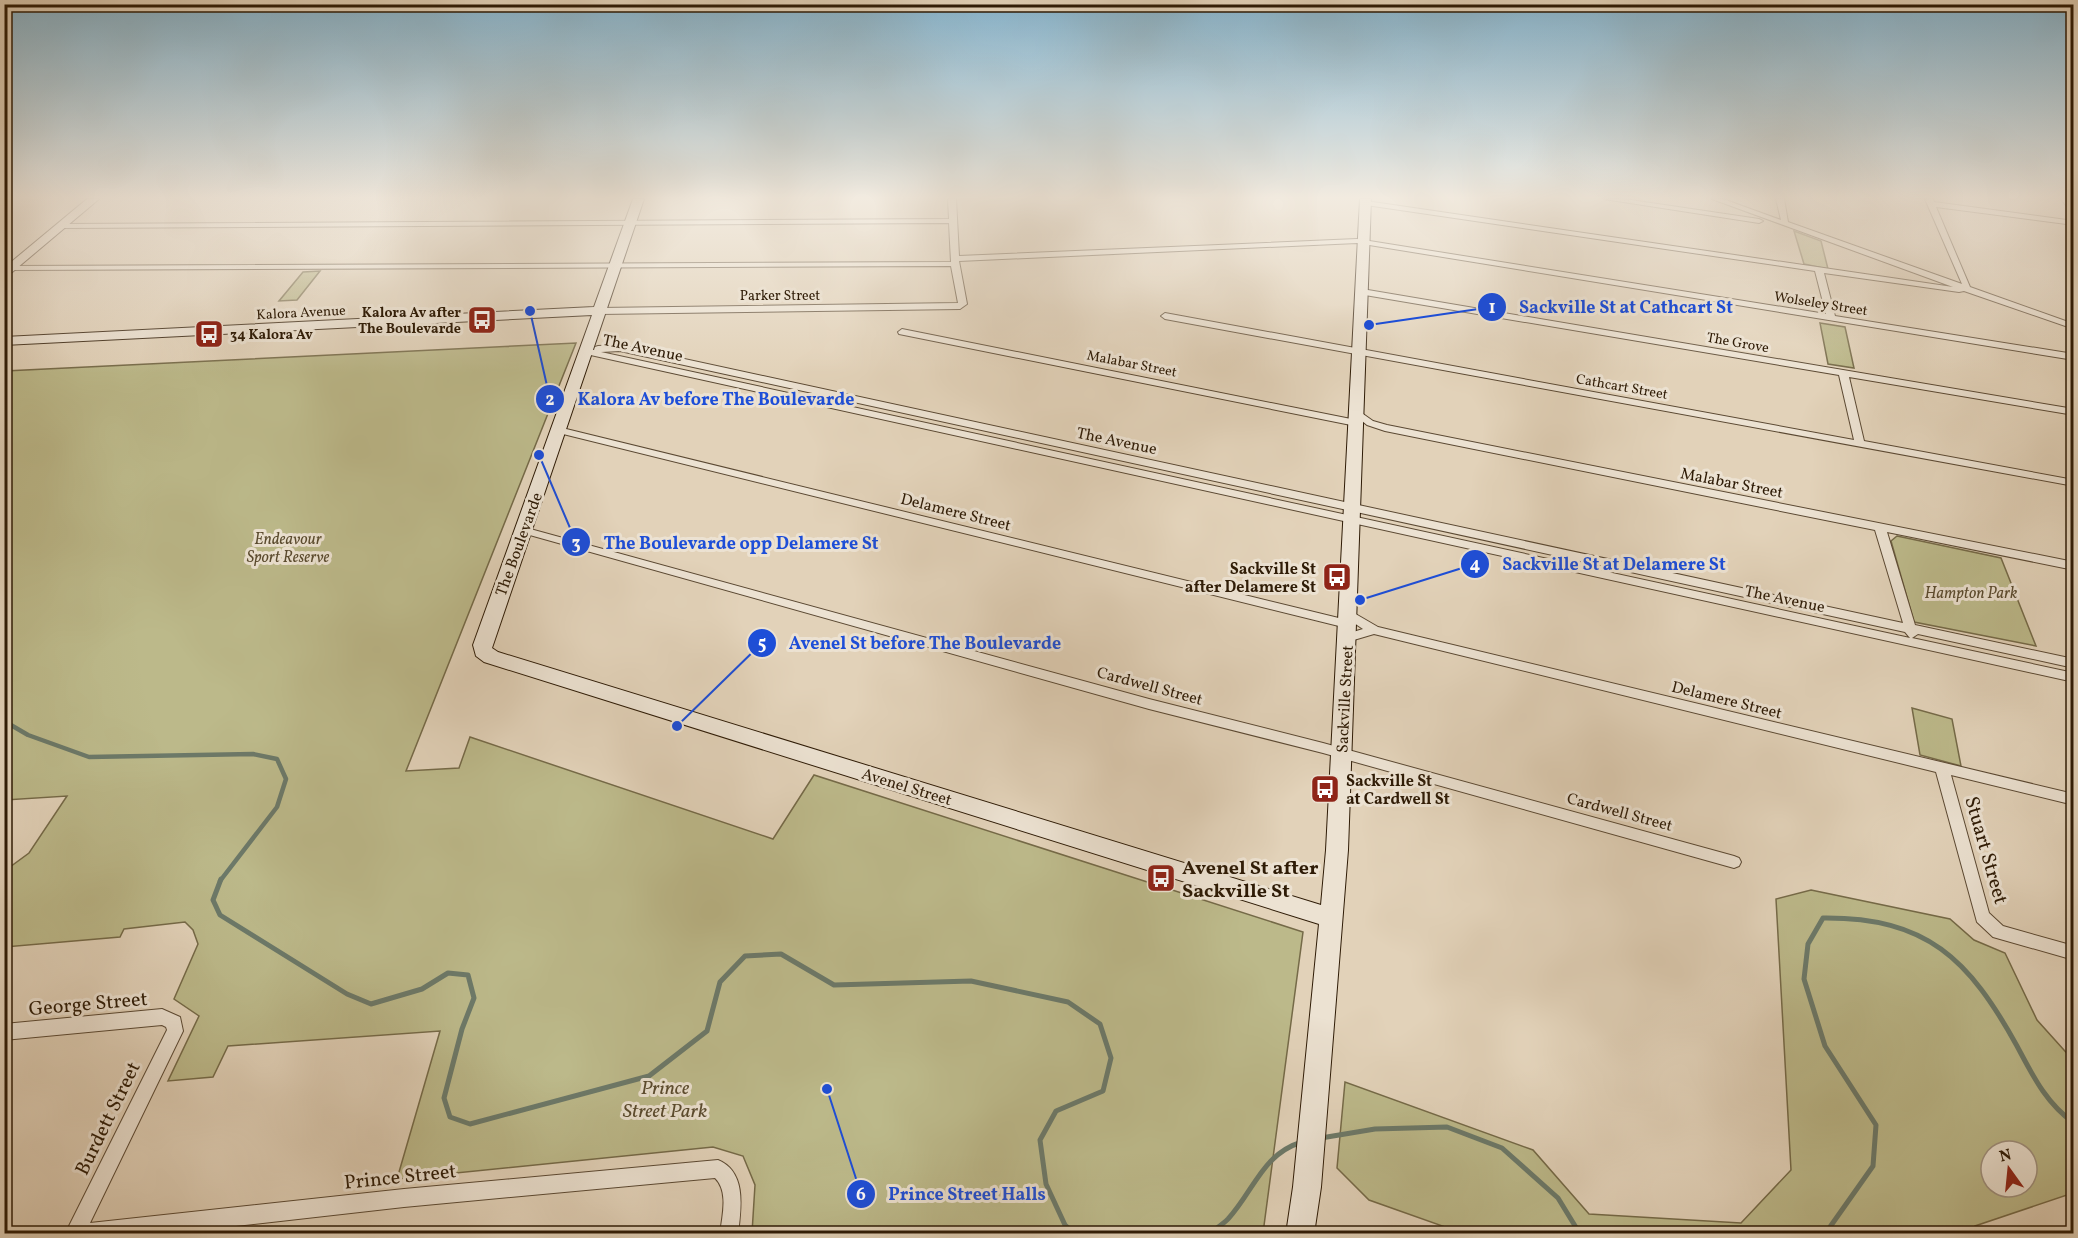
<svg xmlns="http://www.w3.org/2000/svg" width="2078" height="1238" font-family="Vollkorn,serif">
	<rect width="100%" height="100%" fill="#e2d2b9"/>
	<filter id="stains"><feTurbulence type="fractalNoise" baseFrequency=".00333" numOctaves="4"/><feColorMatrix values="0 0 0 0 .2 0 0 0 0 .09 0 0 0 0 .02 0 0 0 .5 -.17"/></filter>
	<radialGradient id="worn" r=".72"><stop offset=".6" stop-color="#630" stop-opacity="0"/><stop offset="1" stop-color="#630" stop-opacity=".3"/></radialGradient>
	<g fill="#bcb98a" stroke="#756a48" stroke-width="1.5" fill-rule="evenodd">
		<polygon points="1794,231 1821,241 1828,269 1804,264"/>
		<polygon points="320,271 297,300 279,301 303,272"/>
		<polygon points="1820,323 1845,327 1854,368 1828,364"/>
		<polygon points="576,343 406,771 459,768 470,737 773,839 814,775 1303,932 1263,1233 752,1233 755,1185 743,1156 713,1147 397,1179 440,1031 228,1046 213,1077 168,1081 199,1016 174,999 198,944 193,930 185,922 124,929 120,937 5,947 5,875 10,867 29,853 67,796 5,800 5,371"/>
		<polygon points="1897,536 2001,558 2036,646 1914,622 1891,541"/>
		<polygon points="1912,708 1952,719 1961,766 1920,755"/>
		<path d="M1811,890L1950,919L1974,940L2005,953L2037,1020L2073,1060V1193L1975,1226L1968,1233L1453,1234L1451,1229L1369,1200L1337,1168L1345,1082L1533,1150L1589,1214L1741,1223L1791,1170L1776,899ZM1991,1151H2027V1187H1991Z"/>
	</g>
	<g fill="none" stroke-linecap="round" stroke-linejoin="round">
		<polyline stroke="#6c7969" stroke-width="4.5" points="4,721 28,735 89,757 253,754 277,759 286,779 277,807 220,881"/>
		<g stroke="#6c7969" stroke-width="5">
			<polyline points="221,879 213,900 220,915 347,994 371,1004 422,989 448,973 468,975 474,998 462,1029 444,1098 450,1117 470,1124 649,1076 707,1031 720,982 745,956 781,954 834,985 971,981 1068,1002 1100,1024 1111,1058 1103,1091 1056,1111 1040,1140 1046,1184 1065,1225 1075,1234"/>
			<polyline points="1321,1138 1375,1129 1447,1127 1502,1148 1558,1198 1580,1234"/>
			<path d="M1209,1234C1215,1229 1222,1225 1228,1219C1254,1191 1262,1154 1302,1142"/>
			<path d="M1825,1234L1873,1166L1876,1125L1825,1046L1804,979L1808,944L1823,918C1927,917 1969,959 2017,1046C2033,1076 2046,1103 2074,1123"/>
		</g>
		<g stroke="#5b4933" stroke-width="2">
			<g id="street">
				<polygon points="4,199 10,199 4,203"/>
				<polygon points="948,199 956,199 959,256 1357,239 1826,314 1815,271 1366,205 1362,203 1366,201 1953,287 1712,199 1723,199 1781,220 1776,199 1784,199 1788,222 1962,284 1925,199 1933,199 1934,202 2074,221 2074,225 1936,207 1970,287 2074,324 2074,329 1964,291 1959,292 1824,273 1835,316 2074,354 2074,360 1357,243 959,261 967,304 960,309 600,314 596,311 600,308 958,303 951,266 12,270 8,268 12,266 951,262 949,223 63,228 59,226 63,224 949,219"/>
				<polygon points="1604,199 1624,199 1759,219 1763,221 1759,223"/>
				<polygon points="2061,199 2068,199 2074,208 2074,216"/>
				<polygon points="1362,289 2074,409 2074,415 1849,377 1864,441 2074,480 2074,486 1165,319 1161,316 1165,313 1854,440 1839,375 1359,294 1359,290"/>
				<polygon points="902,329 1356,420 1361,423 1356,426 899,334 898,332"/>
				<path d="M620,345L1903,623L1875,530L1385,431L1367,425L1351,412L1356,409L1373,421L1387,425L2074,562V570L1887,532L1915,625L2074,659V668L1918,634L1912,638L2074,673V682L586,354L581,351L586,348L594,350L595,347L598,346ZM620,351L1905,632L1910,638L601,352Z"/>
				<polygon points="558,427 1351,621 1341,613 1347,609 1378,627 2074,794 2074,805 1951,775 1989,913 2003,926 2074,946 2074,960 1993,937 1977,922 1936,772 1374,634 1347,642 1343,641 1341,638 1343,635 1363,629 1351,621 1353,624 1351,627 1347,628 555,432 555,428"/>
				<polygon points="523,527 1149,699 1323,743 1734,856 1739,858 1741,862 1739,866 1734,868 1323,753 1149,709 519,532 517,530"/>
				<path d="M162,1009L180,1017L183,1031L90,1223L404,1189L718,1160C747,1172 741,1208 738,1234H720C722,1216 729,1192 715,1178L404,1207L165,1234H65L167,1030L166,1027L162,1025L4,1040V1024Z"/>
			</g>
		</g>
		<g stroke="#2e1b06" stroke-width="2">
			<g id="secondary">
				<polygon points="87,199 99,199 4,279 4,268"/>
				<polygon points="633,199 644,199 492,648 498,652 1321,905 1326,850 1360,199 1371,199 1348,850 1321,1187 1314,1234 1286,1234 1293,1187 1319,924 484,662 476,656 473,645 592,315 4,345 4,337 594,307"/>
			</g>
		</g>
		<use href="#street" fill="#ece2d2" fill-rule="evenodd"/>
		<use href="#secondary" fill="#ece2d2" fill-rule="evenodd"/>
	</g>
	<linearGradient id="sky" x2="0" y2="1"><stop stop-color="#87b6d0"/><stop offset="0.53" stop-color="#f2ebe0"/><stop offset="1" stop-color="#f2ebe0" stop-opacity="0"/></linearGradient>
	<rect width="2078" height="373" fill="url(#sky)"/>
	<defs>
		<g id="bus-square" transform="scale(1.5)"><rect x="-9" y="-9" width="18" height="18" rx="4" fill="#8f2418" stroke="#ece2d2"/><path d="M-5-6H5V4H4V6H2V4H-2V6H-4V4H-5ZM-3.5-4V0h7V-4ZM-3.5 1.2v1.5H-2V1.2ZM2 1.2v1.5H3.5V1.2Z" fill="#fff"/></g>
	</defs>
	<g fill-rule="evenodd">
		<use href="#bus-square" x="482" y="320"/>
		<use href="#bus-square" x="209" y="334"/>
		<use href="#bus-square" x="1337" y="577"/>
		<use href="#bus-square" x="1325" y="789"/>
		<use href="#bus-square" x="1161" y="878"/>
	</g>
	<g text-anchor="middle" stroke-width="6" stroke-linejoin="round" paint-order="stroke">
		<g font-size="14" fill="#2e1b06" stroke="#ece2d2">
			<text x="780" y="300">Parker Street</text>
			<text transform="translate(1821 303) rotate(9)" y="5">Wolseley Street</text>
			<text transform="translate(301 312) rotate(-3)" y="5">Kalora Avenue</text>
			<text transform="translate(1738 342) rotate(10)" y="5">The Grove</text>
			<text transform="translate(1132 363) rotate(11)" y="5">Malabar Street</text>
			<text transform="translate(1622 386) rotate(10)" y="5">Cathcart Street</text>
		</g>
		<g font-size="14" font-weight="bold" fill="#2e1b06" stroke="#ece2d2" text-anchor="end">
			<text x="461" y="317">Kalora Av after<tspan x="461" dy="16">The Boulevarde</tspan></text>
			<text x="230" y="339" text-anchor="start">34 Kalora Av</text>
		</g>
		<g font-size="16" fill="#2e1b06" stroke="#ece2d2">
			<text transform="translate(643 347) rotate(12)" y="6">The Avenue</text>
			<text transform="translate(1117 440) rotate(12)" y="6">The Avenue</text>
			<text transform="translate(1732 482) rotate(11)" y="6">Malabar Street</text>
			<text transform="translate(956 511) rotate(14)" y="6">Delamere Street</text>
			<text transform="translate(518 544) rotate(-70)" y="6">The Boulevarde</text>
			<text transform="translate(1785 598) rotate(12)" y="6">The Avenue</text>
			<text transform="translate(1150 685) rotate(15)" y="6">Cardwell Street</text>
			<text transform="translate(1344 699) rotate(-87)" y="6">Sackville Street</text>
			<text transform="translate(1727 699) rotate(14)" y="6">Delamere Street</text>
			<text transform="translate(907 786) rotate(17)" y="6">Avenel Street</text>
			<text transform="translate(1620 811) rotate(15)" y="6">Cardwell Street</text>
		</g>
		<g font-size="16" font-style="italic" fill="#594a2e" stroke="#ece2d2">
			<text x="288" y="544">Endeavour<tspan x="288" dy="18">Sport Reserve</tspan></text>
			<text x="1971" y="598">Hampton Park</text>
		</g>
		<g font-size="16" font-weight="bold" fill="#2e1b06" stroke="#ece2d2" text-anchor="end">
			<text x="1316" y="574">Sackville St<tspan x="1316" dy="18">after Delamere St</tspan></text>
			<text x="1346" y="786" text-anchor="start">Sackville St<tspan x="1346" dy="18">at Cardwell St</tspan></text>
		</g>
		<g font-size="20" fill="#2e1b06" stroke="#ece2d2">
			<text transform="translate(1987 850) rotate(74)" y="7">Stuart Street</text>
			<text transform="translate(88 1003) rotate(-5)" y="7">George Street</text>
			<text transform="translate(107 1118) rotate(-64)" y="7">Burdett Street</text>
			<text transform="translate(400 1176) rotate(-6)" y="7">Prince Street</text>
		</g>
		<g font-size="20" font-weight="bold" fill="#2e1b06" stroke="#ece2d2" text-anchor="start">
			<text x="1182" y="874">Avenel St after<tspan x="1182" dy="23">Sackville St</tspan></text>
		</g>
		<g font-size="20" font-style="italic" fill="#594a2e" stroke="#ece2d2">
			<text x="665" y="1094">Prince<tspan x="665" dy="23">Street Park</tspan></text>
		</g>
	</g>
	<path fill="none" stroke="#1d4ed8" stroke-width="2" d="M1369 325L1492 307M530 311L550 399M539 455L576 542M1360 600L1475 564M677 726L762 643M827 1089L861 1194"/>
	<g fill="#1d4ed8" stroke="#ece2d2" stroke-width="2">
		<circle cx="1369" cy="325" r="6"/>
		<circle cx="530" cy="311" r="6"/>
		<circle cx="539" cy="455" r="6"/>
		<circle cx="1360" cy="600" r="6"/>
		<circle cx="677" cy="726" r="6"/>
		<circle cx="827" cy="1089" r="6"/>
		<circle cx="1492" cy="307" r="15"/>
		<circle cx="550" cy="399" r="15"/>
		<circle cx="576" cy="542" r="15"/>
		<circle cx="1475" cy="564" r="15"/>
		<circle cx="762" cy="643" r="15"/>
		<circle cx="861" cy="1194" r="15"/>
	</g>
	<g font-size="18" text-anchor="middle" font-weight="bold" fill="#fff">
		<text x="1492" y="313">1</text>
		<text x="550" y="405">2</text>
		<text x="576" y="549">3</text>
		<text x="1475" y="570">4</text>
		<text x="762" y="649">5</text>
		<text x="861" y="1200">6</text>
	</g>
	<g font-size="18" text-anchor="middle" font-weight="bold" fill="#1d4ed8" stroke="#ece2d2" stroke-width="6" stroke-linejoin="round" paint-order="stroke">
		<text x="1626" y="313">Sackville St at Cathcart St</text>
		<text x="716" y="405">Kalora Av before The Boulevarde</text>
		<text x="741" y="549">The Boulevarde opp Delamere St</text>
		<text x="1614" y="570">Sackville St at Delamere St</text>
		<text x="925" y="649">Avenel St before The Boulevarde</text>
		<text x="967" y="1200">Prince Street Halls</text>
	</g>
	<rect width="2078" height="1238" fill="none" stroke="#e2d2b9" stroke-width="24"/>
	<rect x="6" y="6" width="2066" height="1226" fill="none" stroke="#2e1b06" stroke-width="3"/>
	<rect x="12" y="12" width="2054" height="1214" fill="none" stroke="#2e1b06" stroke-width="1.5"/>
	<g transform="translate(2009 1169) rotate(345)"><circle r="28" fill="#ece2d2" stroke="#a09280" stroke-width="1.5"/>
	<path d="M0-4.5L10 22L0 15L-10 22Z" fill="#8f2418"/>
	<text y="-9" font-size="16" font-weight="bold" text-anchor="middle" fill="#2e1b06">N</text>
	</g>
	<rect width="100%" height="100%" filter="url(#stains)"/>
	<rect width="100%" height="100%" fill="url(#worn)"/>
</svg>
